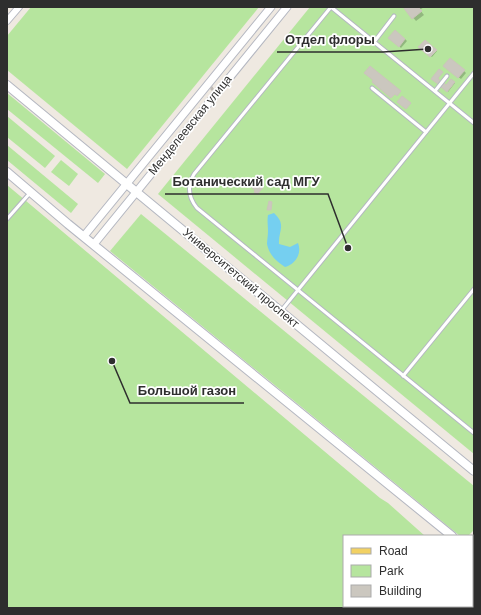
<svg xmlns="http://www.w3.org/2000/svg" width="481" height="615" font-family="Arial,sans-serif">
	<rect width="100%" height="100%" fill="#efe9e1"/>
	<g fill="#b6e59e">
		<polygon points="31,7 259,7 127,169 7,70 7,36"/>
		<polygon points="310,7 474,7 474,454 158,194"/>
		<polygon points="7,93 105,174 98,183 7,109"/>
		<polygon points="7,116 55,156 45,168 7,137"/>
		<polygon points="7,145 78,204 71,213 7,160"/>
		<polygon points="61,160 78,174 69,186 51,172"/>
		<polygon points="7,185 380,498 388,503 425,536 344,536 344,606 378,606 376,608 7,608"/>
		<polygon points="141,214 474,486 474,530 468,536 460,536 110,251"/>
	</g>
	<path fill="#75cff0" d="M274,213C287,225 278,231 279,244L290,247L298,243C302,253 296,264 285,267C277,262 269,255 267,244C267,240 268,236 268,231C268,225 267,221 268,215Z"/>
	<g fill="#0003">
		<polygon points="404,7 424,7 420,10 424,15 416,21"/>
		<polygon points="405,39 407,41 401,48 392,40"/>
		<polygon points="425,41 437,51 432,57 420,47"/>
		<polygon points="447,68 464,71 466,73 461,79"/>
		<polygon points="452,80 455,83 448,92 442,87 446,87"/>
		<polygon points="212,86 214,89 212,91 210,89"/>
	</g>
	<g fill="#cbc7bf" stroke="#cbc5ba">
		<polygon points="403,7 418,7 422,11 412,19"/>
		<polygon points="395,30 405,39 399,47 388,38"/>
		<polygon points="425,40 437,50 430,57 418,47"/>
		<polygon points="450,58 465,70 458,78 443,66"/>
		<polygon points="370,66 401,91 397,96 395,94 391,98 372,82 373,80 364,73"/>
		<polygon points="439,69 443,72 438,78 440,81 438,84 431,79"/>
		<polygon points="451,79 455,82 447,92 441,87 444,83 446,85"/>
		<polygon points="402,96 411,103 406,109 397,102"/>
		<polygon points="257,182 263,188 257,194 254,192 255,190 252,188"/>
		<polygon points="269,201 272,202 271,210 267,210"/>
	</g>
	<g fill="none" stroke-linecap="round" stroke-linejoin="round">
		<g stroke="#b4b7c1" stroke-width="5">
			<g id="service">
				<polyline points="374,42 394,16"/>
				<polyline points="372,88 426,132"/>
				<polyline points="435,91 447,76"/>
				<path d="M474,123L331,7L194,174C187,186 188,197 197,208L474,433"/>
				<polyline points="7,219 30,193"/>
				<polyline points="281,311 474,73"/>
				<polyline points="403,376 474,289"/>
			</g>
		</g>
		<g stroke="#b4b7c1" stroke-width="8">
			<polyline id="minor" points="7,21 19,7"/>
		</g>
		<g stroke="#b4b7c1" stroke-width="9">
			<g id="tertiary">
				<polyline points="84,236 271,7"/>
				<polyline points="94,244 287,7"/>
			</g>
		</g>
		<g stroke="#b4b7c1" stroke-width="10">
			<g id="secondary">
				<path d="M7,85C164,213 318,343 474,471"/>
				<polyline points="7,172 68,224 452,536"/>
				<polyline points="472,552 474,554"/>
			</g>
		</g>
		<g stroke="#c9c9c9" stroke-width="11">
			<g id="primary">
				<polyline points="472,544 474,543"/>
				<polyline points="472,576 474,575"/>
				<polyline points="403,608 405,606"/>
				<polyline points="436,608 438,606"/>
			</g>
		</g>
		<use href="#service" stroke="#fff" stroke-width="3"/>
		<use href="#minor" stroke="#fff" stroke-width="6"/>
		<use href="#tertiary" stroke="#fff" stroke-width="7"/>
		<use href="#secondary" stroke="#fff" stroke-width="8"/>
		<use href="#primary" stroke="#f2d163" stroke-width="9"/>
	</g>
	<g text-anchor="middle" stroke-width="3.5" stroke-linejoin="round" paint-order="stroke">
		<g font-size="12" fill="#2e2e2e" stroke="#fff">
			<text transform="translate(190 125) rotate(-51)" y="4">Менделеевская улица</text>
			<text transform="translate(241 278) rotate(40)" y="4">Университетский проспект</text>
		</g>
	</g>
	<path fill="none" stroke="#2e2e2e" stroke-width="1.5" d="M428 49L383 52H277M348 248L328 194H165M112 361L130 403H244"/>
	<g fill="#2e2e2e" stroke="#fff" stroke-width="1.5">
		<circle cx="428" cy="49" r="4"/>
		<circle cx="348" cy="248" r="4"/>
		<circle cx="112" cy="361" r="4"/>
	</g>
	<g font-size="13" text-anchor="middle" font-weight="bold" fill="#2e2e2e" stroke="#fff" stroke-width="3.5" stroke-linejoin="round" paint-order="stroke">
		<text x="330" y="44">Отдел флоры</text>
		<text x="246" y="186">Ботанический сад МГУ</text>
		<text x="187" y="395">Большой газон</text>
	</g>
	<rect width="481" height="615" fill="none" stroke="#2e2e2e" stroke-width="16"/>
	<rect x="343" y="535" width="130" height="72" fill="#ffffff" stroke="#ababab"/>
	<rect x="351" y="548" width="20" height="6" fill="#f2d163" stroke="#ababab"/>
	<text x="379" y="555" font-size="12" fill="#2e2e2e">Road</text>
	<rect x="351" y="565" width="20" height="12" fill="#b6e59e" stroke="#ababab"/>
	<text x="379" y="575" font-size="12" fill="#2e2e2e">Park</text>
	<rect x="351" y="585" width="20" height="12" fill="#cbc7bf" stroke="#ababab"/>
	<text x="379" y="595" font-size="12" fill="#2e2e2e">Building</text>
</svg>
